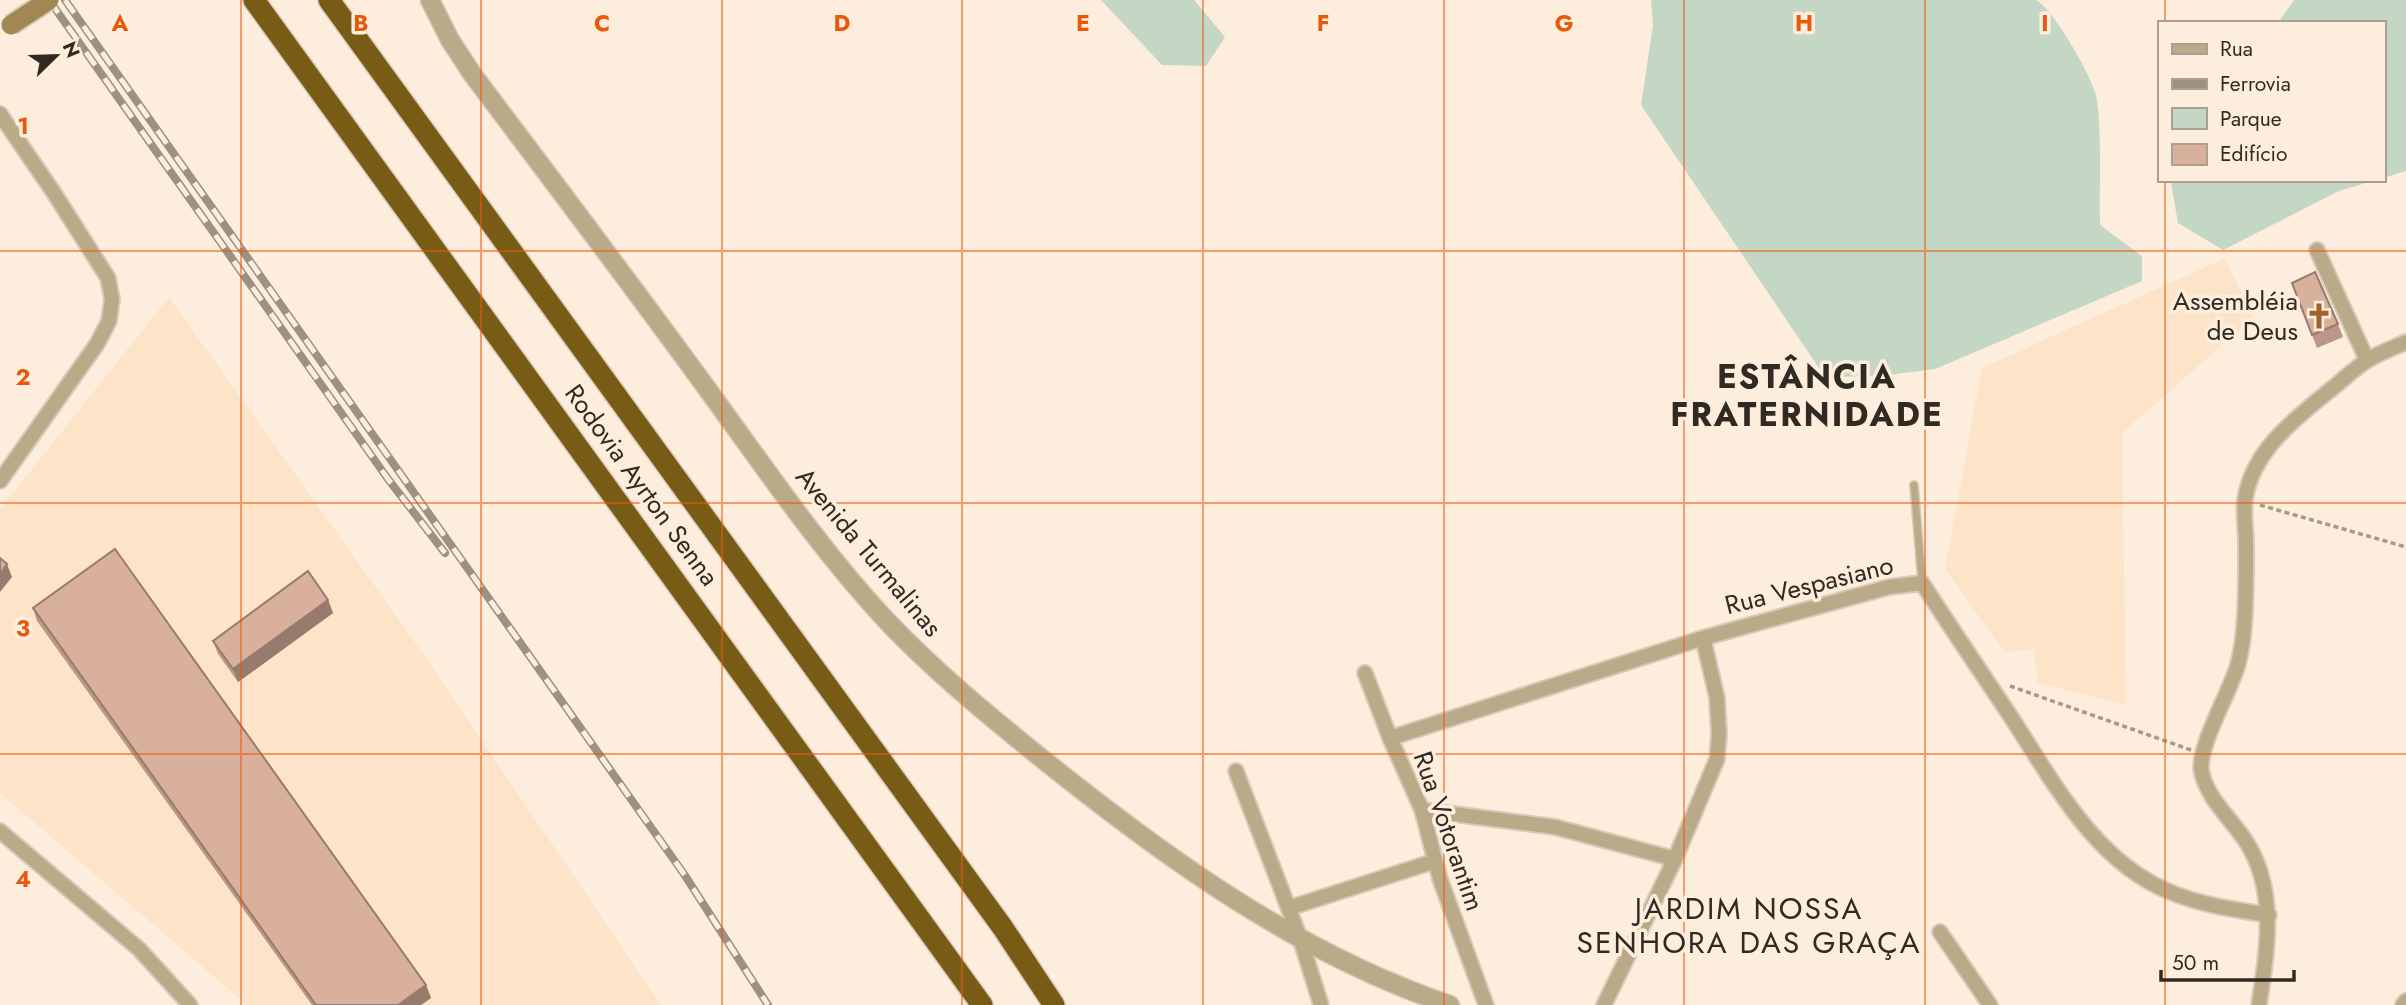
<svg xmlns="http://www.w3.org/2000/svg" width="2406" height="1005" font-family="Jost,sans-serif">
	<rect width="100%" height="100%" fill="#fdeddc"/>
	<g fill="#fde4c8">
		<polygon points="2225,258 2253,318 2122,433 2126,705 2038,683 2034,649 2005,653 1945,569 1982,368"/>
		<polygon points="169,297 424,655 661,1005 247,1005 0,793 0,509"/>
	</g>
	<g fill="#c3d7c4">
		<polygon points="1101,0 1194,0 1225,37 1206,66 1162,65"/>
		<path d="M1651,0H2036C2053,8 2095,81 2097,100C2102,141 2099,184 2100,225L2142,256V281L1935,369L1880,376L1825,377L1641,105L1653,25Z"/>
		<polygon points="2294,0 2406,0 2406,171 2383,178 2383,23 2278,23"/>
		<polygon points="2173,180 2376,180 2339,191 2223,250 2178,223 2171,183"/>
	</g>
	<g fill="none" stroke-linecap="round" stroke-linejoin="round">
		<g stroke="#d8cabb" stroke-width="10">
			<polyline id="service" points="1914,485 1922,582"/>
		</g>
		<g stroke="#d8cabb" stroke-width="18">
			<g id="minor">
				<polyline points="0,114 54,193 108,278 112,299 109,321 97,344 0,481"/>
				<polyline points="2317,250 2367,360"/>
				<polyline points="1365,673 1390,738 1422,810 1440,879 1486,1005"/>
				<path d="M1390,738L1703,638L1889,587L1922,583C1951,628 1981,672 2011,717C2053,781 2094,861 2170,892C2201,905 2236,910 2269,915"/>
				<polyline points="1236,771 1301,941 1321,1005"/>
				<polyline points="1422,810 1555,827 1675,859"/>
				<polyline points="0,831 139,949 190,1005"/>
				<polyline points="1289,908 1435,861"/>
				<polyline points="1940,932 1990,1005"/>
				<polyline points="1604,1005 1675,859 1717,759 1719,734 1717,698 1703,638"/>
				<path d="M2259,1005C2267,951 2278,889 2245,840C2230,818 2209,800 2202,774C2195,750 2231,691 2238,664C2247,632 2246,578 2246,543C2246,529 2243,514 2245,500C2252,450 2297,417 2334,387C2345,378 2356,367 2368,360C2379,353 2393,348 2406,342"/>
				<polyline points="2403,1005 2406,1001"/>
			</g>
		</g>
		<g stroke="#d8cabb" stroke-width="21">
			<path id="tertiary" d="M430,0L450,40L473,75C552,180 631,284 708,390C765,468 819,548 885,619C934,671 989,716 1045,761C1167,859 1299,954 1450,1005"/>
		</g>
		<g stroke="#d8cabb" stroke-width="24">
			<g id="motorway">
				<polyline points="254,0 982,1005"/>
				<polyline points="329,0 1003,928 1054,1005"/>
			</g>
		</g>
		<g stroke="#a5998c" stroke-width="3.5" stroke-dasharray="5 3.5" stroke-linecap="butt">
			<polyline points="2260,505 2406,547"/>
			<polyline points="2010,686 2191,750"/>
		</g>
		<use href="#service" stroke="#bbaa87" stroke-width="7"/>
		<use href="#minor" stroke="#bbaa87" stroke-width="14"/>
		<use href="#tertiary" stroke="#bbaa87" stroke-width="18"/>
		<use href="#motorway" stroke="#785b14" stroke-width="21"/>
		<g stroke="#9c9184" stroke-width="8">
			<g id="rail">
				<polyline points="49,0 388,479 445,553"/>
				<polyline points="65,0 684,874 768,1005"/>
			</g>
		</g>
		<use href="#rail" stroke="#fdeddc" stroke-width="5" stroke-dasharray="16" stroke-linecap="butt"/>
		<g stroke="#d8cabb" stroke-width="23" stroke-linecap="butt">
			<polyline id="secondary-bridge" points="11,25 49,0"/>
		</g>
		<use href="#secondary-bridge" stroke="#a18852" stroke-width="19"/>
	</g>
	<g fill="#ba9786">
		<polygon points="2292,283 2338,324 2343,337 2317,348"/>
		<polygon points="328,600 333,613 238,682 218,654 213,641"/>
		<polygon points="33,608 426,985 431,998 421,1005 312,1005 37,621"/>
	</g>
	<g fill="#977b6d">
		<polygon points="7,564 12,577 0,592 0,574"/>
		<polygon points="328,600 333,613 238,682 233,669"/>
		<polygon points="426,985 431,998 421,1005 398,1005"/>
	</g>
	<g fill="#d8b09c" stroke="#977b6d" stroke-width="2">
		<polygon points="2315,272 2338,324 2312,335 2292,283"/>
		<polygon points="115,549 426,985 398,1005 316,1005 33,608"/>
		<polygon points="0,558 7,564 0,574"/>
		<polygon points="308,571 328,600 233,669 213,641"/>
	</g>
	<path fill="none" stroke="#e8590c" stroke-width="2" stroke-opacity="0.55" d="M241,0V1005M481,0V1005M722,0V1005M962,0V1005M1203,0V1005M1444,0V1005M1684,0V1005M1925,0V1005M2165,0V23M2165,180V1005M0,251H2406M0,503H2406M0,754H2406"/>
	<defs>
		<g id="church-bare" transform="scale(2.1)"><path d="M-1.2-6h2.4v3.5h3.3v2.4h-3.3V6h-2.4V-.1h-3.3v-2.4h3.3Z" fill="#a3612d" stroke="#fdeddc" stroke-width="2.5" paint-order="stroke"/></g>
	</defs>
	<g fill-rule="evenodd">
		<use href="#church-bare" x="2319" y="316"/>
	</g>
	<g text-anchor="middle" stroke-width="7" stroke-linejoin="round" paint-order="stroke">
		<g font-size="26" fill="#312a22" stroke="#fdeddc" text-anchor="end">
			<text x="2298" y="310">Assembléia<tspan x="2298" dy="30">de Deus</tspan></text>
		</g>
		<g font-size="26" fill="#312a22" stroke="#fdeddc">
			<text transform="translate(642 485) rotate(54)" y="9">Rodovia Ayrton Senna</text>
			<text transform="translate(869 552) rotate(50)" y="9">Avenida Turmalinas</text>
			<text transform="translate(1809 585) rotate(-14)" y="9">Rua Vespasiano</text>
			<text transform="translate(1449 831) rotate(71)" y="9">Rua Votorantim</text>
		</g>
		<g font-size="30" letter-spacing="2" fill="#312a22" stroke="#fdeddc">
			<text x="1749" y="919">JARDIM NOSSA<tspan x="1749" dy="34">SENHORA DAS GRAÇA</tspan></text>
		</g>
		<g font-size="33" font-weight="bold" letter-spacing="2" fill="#312a22" stroke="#fdeddc">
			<text x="1807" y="388">ESTÂNCIA<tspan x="1807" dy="38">FRATERNIDADE</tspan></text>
		</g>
	</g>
	<g font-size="23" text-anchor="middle" font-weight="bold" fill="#e8590c" stroke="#fdeddc" stroke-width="7" stroke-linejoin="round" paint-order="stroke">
		<text x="120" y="31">A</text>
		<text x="361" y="31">B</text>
		<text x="602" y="31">C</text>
		<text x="842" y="31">D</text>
		<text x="1083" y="31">E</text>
		<text x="1323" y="31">F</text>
		<text x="1564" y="31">G</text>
		<text x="1804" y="31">H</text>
		<text x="2045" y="31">I</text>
		<text x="23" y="134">1</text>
		<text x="23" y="385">2</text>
		<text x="23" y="636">3</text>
		<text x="23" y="887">4</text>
	</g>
	<rect x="2158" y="21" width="228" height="161" fill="#fdeddc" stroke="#ab9f92" stroke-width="2"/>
	<rect x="2172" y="44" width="35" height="10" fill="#bbaa87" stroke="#ab9f92" stroke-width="2"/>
	<text x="2220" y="56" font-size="21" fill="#312a22">Rua</text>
	<rect x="2172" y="79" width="35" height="10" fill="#9c9184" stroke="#ab9f92" stroke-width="2"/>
	<text x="2220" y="91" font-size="21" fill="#312a22">Ferrovia</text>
	<rect x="2172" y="108" width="35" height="21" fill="#c3d7c4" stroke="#ab9f92" stroke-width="2"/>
	<text x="2220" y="126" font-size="21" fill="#312a22">Parque</text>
	<rect x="2172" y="144" width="35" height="21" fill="#d8b09c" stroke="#ab9f92" stroke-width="2"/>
	<text x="2220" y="161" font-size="21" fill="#312a22">Edifício</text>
	<g transform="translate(56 56) rotate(67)" stroke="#fdeddc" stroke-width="5" paint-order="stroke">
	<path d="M0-5L12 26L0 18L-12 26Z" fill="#312a22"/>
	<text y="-10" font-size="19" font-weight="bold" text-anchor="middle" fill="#312a22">N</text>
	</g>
	<path d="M2161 970v10h133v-10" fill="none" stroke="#312a22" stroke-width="3.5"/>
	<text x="2172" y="970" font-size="21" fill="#312a22" stroke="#fdeddc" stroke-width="5" paint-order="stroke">50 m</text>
</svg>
